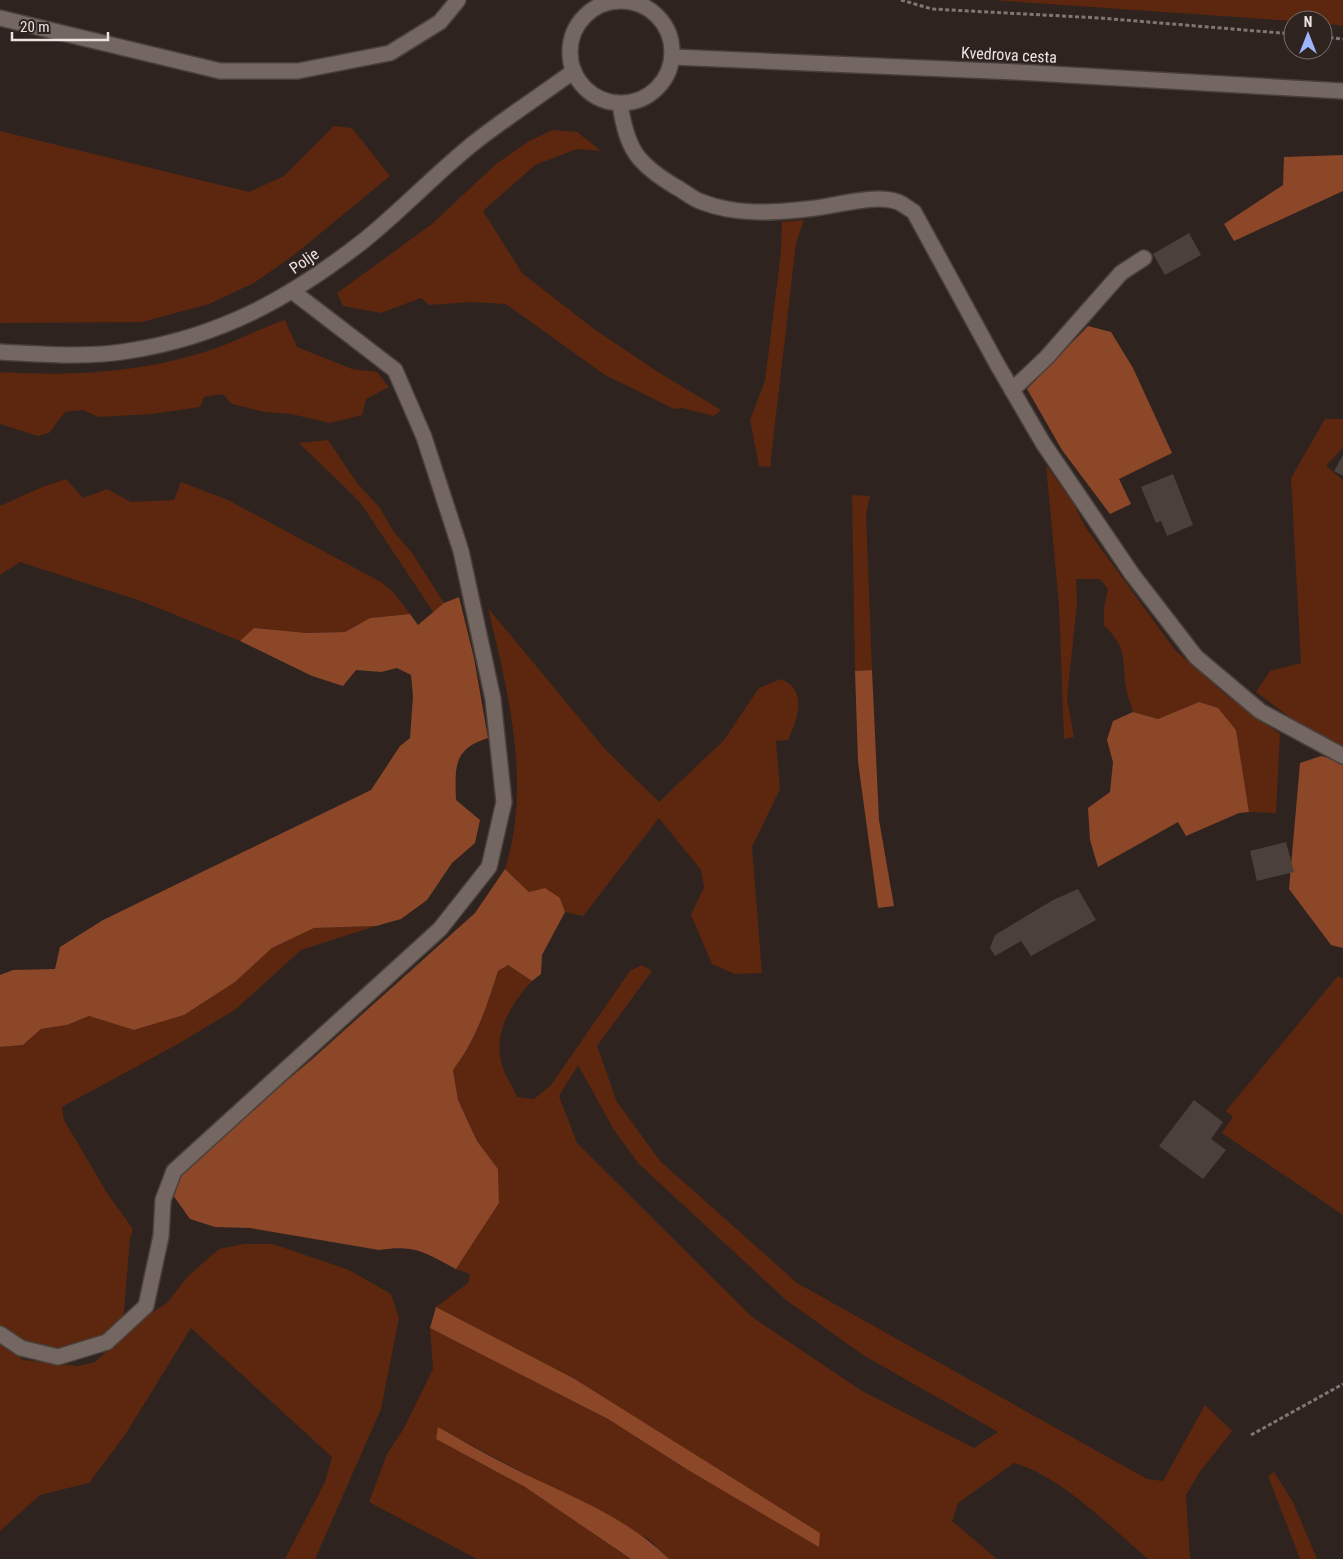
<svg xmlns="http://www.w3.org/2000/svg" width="1343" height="1559" viewBox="0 0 1343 1559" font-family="'Roboto Condensed',sans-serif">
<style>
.green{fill:#5c270e;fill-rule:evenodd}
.forest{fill:#8c4628}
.building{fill:#4c403c}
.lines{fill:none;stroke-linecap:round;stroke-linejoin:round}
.minor-casing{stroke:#49403d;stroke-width:18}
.path{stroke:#807673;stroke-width:3;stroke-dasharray:4 2.5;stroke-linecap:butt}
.minor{stroke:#746762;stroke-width:15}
.labels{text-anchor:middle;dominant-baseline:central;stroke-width:4;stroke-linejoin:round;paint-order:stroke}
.street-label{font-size:16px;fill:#ebe4e1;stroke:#2e231f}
</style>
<rect width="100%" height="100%" fill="#2e231f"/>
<g class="green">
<polygon points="992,0 1343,0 1343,26 1323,23 1323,20 1293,21"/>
<polygon points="334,126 352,128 390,176 294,255 254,283 209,304 142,322 0,323 0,131 249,192 284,176"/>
<polygon points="553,130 577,132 601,151 577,149 535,165 483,211 522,273 594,329 658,372 721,410 714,416 682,408 674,409 605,375 506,304 471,302 429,305 421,298 381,313 343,306 337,293 432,224 496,164 529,141"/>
<polygon points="804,220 796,243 770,467 759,466 750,420 765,381 781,252 782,222"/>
<path d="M285,320L297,347L352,369L377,372L389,387L366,399L362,415L330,423L291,414L264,412L232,404L223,394L204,397L200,407L152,414L98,417L83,410L65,412L49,433L38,436L0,424V372C74,377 151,372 222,346C243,338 263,327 285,320Z"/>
<polygon points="1325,419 1343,419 1343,447 1326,466 1343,480 1343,747 1291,718 1256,692 1270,671 1301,663 1291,478"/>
<polygon points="328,440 357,483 379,507 394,532 412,553 444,603 434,613 360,502 299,443"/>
<path d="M1046,465L1073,503L1086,528L1175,650L1225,694L1280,734L1276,813L1249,812L1236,730L1199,702L1158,719L1133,712C1130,702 1126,692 1125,682C1123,654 1125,647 1104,625V608L1108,589L1100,579H1076L1077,603L1067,699L1074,737L1064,739L1059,605Z"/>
<polygon points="66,479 83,498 107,489 131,502 174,500 181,482 228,500 381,582 394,593 410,614 370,618 345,632 307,633 255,628 240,641 141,601 20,562 0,575 0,506 42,487"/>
<polygon points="852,495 870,496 866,513 872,670 855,671"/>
<path d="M488,608L605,749L659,802L724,740L759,688L781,679C808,690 798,718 788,740L776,741L780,789L752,847L762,973L735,974L712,964L691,915L704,887L701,870L659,818L583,916L565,912L560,898L529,892L505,869C532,785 508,692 488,608Z"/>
<path d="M376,926L301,950L236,1009L178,1044L62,1107L64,1120L107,1193L133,1229L130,1239L123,1322C115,1328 107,1336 99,1341C69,1359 26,1348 0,1330V1047L23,1045L41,1029L67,1025L89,1016L134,1030L184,1015L235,982L272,948L314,928Z"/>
<path d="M508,965L532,981C511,1004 493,1032 502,1065C505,1076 513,1087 517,1097L534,1099L551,1085L630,971L642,965L652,971L597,1046L617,1102L660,1161L797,1283L1147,1479L1163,1481L1205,1405L1232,1431L1199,1473L1186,1495L1190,1559H1148C1109,1526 1062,1477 1014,1463L958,1503L952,1521L997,1559H669L650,1540L439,1428L436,1439L525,1487L631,1559H477L369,1502L387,1454L404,1428L433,1369L430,1328L608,1419L688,1470L819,1546L573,1378L436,1307L468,1283L470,1274L456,1269L499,1203L498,1169L477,1141L458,1100L453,1070C476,1040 487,1006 498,971ZM578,1065L614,1130L639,1164L786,1300L863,1355L998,1432L974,1448L862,1391L752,1317L577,1143L559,1096Z"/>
<polygon points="1338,976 1343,979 1343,1215 1222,1133 1233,1117 1226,1111"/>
<polygon points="244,1244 273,1244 349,1270 391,1294 399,1318 381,1409 315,1559 285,1559 325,1482 332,1457 191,1328 125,1435 89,1483 40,1495 0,1531 0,1344 24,1360 78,1366 95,1362 140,1320 167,1303 188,1276 219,1249"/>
<polygon points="1274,1472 1293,1502 1317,1559 1300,1559 1268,1476"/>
</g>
<g class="forest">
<polygon points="1343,155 1343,191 1234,241 1224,224 1283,185 1284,157"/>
<polygon points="1088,326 1111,332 1133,368 1172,453 1119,479 1131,504 1110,514 1062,450 1027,389"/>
<path d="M459,597L474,658L488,738C453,749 455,767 456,800L480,820L475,843L452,863L427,900L401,919L376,926L314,928L272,948L235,982L184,1015L134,1030L89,1016L67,1025L41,1029L23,1045L0,1047V975L13,970L55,969L60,947L103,920L371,790L400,746L410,738L413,696L411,675L397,668L381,672L356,670L343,686L312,676L240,641L254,628L307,633L345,632L370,618L410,614L418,625L444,603Z"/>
<polygon points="872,670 879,820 894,906 878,908 858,762 855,671"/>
<polygon points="1199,702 1218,708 1236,730 1249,812 1239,813 1186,836 1178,822 1098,867 1090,840 1088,808 1110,792 1113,762 1107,740 1113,721 1133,712 1158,719"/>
<polygon points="1321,756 1343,762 1343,948 1331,945 1289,889 1300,763"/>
<path d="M505,869L529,892L545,888L560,898L565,912L542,955L541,974L532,981L508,965L498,971C487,1006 476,1040 453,1070L458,1100L477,1141L498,1169L499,1203L456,1269C426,1253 415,1244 379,1250L250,1228L215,1227L190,1219L170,1191L185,1168L222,1135L310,1061L475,913Z"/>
<polygon points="436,1307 573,1378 820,1533 819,1547 688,1470 608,1419 430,1328"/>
<path d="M438,1427C468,1444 498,1461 529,1476C578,1499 631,1521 669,1559H631L525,1487L436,1439Z"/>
</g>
<g class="building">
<polygon points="1189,233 1201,255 1165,275 1153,254"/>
<polygon points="1343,455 1343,476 1334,471"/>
<polygon points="1173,474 1193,525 1167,536 1161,521 1156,523 1141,487"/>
<polygon points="1286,842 1294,872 1257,881 1250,851"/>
<polygon points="1078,889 1096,920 1031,956 1021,941 995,956 990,948 995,935 1053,900"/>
<polygon points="1194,1100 1223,1122 1211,1139 1226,1150 1203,1179 1159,1146"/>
</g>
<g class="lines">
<g class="minor-casing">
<g id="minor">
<circle cx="621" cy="52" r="51"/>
<polyline points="0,18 220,71 298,71 390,53 440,22 458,0"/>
<polyline points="673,57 1016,72 1343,91"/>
<path d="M620,104C627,149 636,163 676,187C684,191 693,199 702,202C735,215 773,213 807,209C833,207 874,193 898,202C903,204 909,209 914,212L997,364L1043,443L1132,574L1196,657L1260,711L1343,756"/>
<path d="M0,352C42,354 87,358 128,351C220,337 290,298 362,242C401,211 436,173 475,142C507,117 541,95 574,71"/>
<polyline points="1012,390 1046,358 1121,273 1144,258"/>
<polyline points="0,1334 21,1348 58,1357 107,1342 146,1306 161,1236 163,1200 174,1171 440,929 489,867 504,802 493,699 461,551 424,437 395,370 292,291"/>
</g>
</g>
<g class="path">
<polyline points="901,0 932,9 1100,18 1293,34"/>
<polyline points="1323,37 1343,39"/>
<polyline points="1251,1435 1343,1384"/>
</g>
<use href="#minor" class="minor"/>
</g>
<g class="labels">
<g class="street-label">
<text transform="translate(1009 55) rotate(3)">Kvedrova cesta</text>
<text transform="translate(304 261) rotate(-35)">Polje</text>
</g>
</g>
<g transform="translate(1308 35)"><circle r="24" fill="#2e231f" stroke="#7a706d"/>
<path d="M0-4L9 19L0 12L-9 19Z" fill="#9eb4fd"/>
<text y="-8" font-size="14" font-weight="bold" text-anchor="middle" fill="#ebe4e1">N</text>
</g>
<path d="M12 32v8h96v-8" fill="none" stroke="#ebe4e1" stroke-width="2.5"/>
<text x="20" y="32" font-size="15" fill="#ebe4e1" stroke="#2e231f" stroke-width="4" paint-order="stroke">20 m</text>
</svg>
